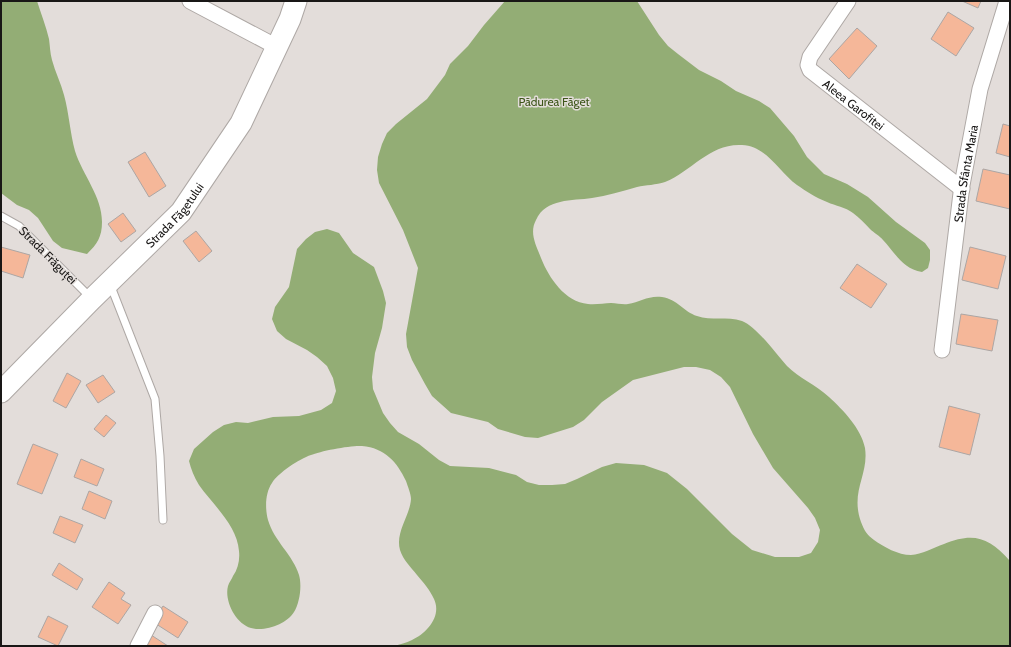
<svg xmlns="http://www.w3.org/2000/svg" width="1011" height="647" viewBox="0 0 1011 647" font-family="Cabin,sans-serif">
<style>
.forest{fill:#93ad75}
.building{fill:#f5b799;stroke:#aca6a4}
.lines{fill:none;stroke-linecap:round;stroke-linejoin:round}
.lane-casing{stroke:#aea8a5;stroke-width:9}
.street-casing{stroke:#aea8a5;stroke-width:17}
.secondary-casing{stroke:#aea8a5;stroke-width:23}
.lane{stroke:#fff;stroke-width:7}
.street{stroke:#fff;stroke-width:15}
.secondary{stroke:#fff;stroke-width:21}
.labels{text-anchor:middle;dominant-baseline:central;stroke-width:3;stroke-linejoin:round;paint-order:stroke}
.park-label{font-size:12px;fill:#3d5519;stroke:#e3ddda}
.street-label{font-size:12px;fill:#191716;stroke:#e3ddda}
</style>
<rect width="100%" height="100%" fill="#e3ddda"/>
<g class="forest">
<path d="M1,1H37C41,14 46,26 49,39C50,46 50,53 52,60C55,72 61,83 64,95C69,113 70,133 75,151C83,176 102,196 102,222C102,237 97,244 87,254L62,248L53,241L38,218L29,210L17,205L1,193Z"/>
<path d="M505,1H637L659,35L668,46L678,54L699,70L721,81L736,91L759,101L770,108L794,136L807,157L824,174L847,184L868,197L896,222L925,243L930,250V260L928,268L922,272C903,269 896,254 883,240C880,236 874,233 870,229C865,224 860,218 853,213C845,207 836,206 827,202C816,198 806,191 797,185C779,172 767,146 742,145C710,143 692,171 665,182C656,185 646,185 637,187C622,191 607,196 592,198C572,201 546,198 536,220C529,233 536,245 541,258C549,278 565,302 588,304C596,305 604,303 611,303C617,303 623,305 628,304C640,302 649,295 662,297C677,299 684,312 697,316C711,321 727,316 742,321C757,327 776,354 787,366C799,378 816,385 829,397C843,410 861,428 865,448C869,475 850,491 861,522C864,530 867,535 874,540C884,547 898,555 911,555C922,554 933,548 944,544C973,532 989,537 1010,561V646H394C400,644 406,643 412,640C427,633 442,616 434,599C430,590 423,582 417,575C411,567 403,560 400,550C395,532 410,516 411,499C411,494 408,487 406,481C397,462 385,448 362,446C352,445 320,451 311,455C299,459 278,473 272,483C265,493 265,509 268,520C274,541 293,555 299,575C302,585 300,602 294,612C287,624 265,632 251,628C236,624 224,601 228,586C229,582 232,579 233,576C238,569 240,560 239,551C237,525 213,505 199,485C194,477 191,469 189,461L194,449L213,432L224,425L236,422L248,423L273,417L299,416L321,410L332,403L336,391L333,378L327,366L317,357L307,350L286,339L277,331L272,319L275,307L289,287L297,249L306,239L315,232L327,229L339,233L353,253L374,267L383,291L386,303L382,328L375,353L372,377L373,389L383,413L390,423L398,432L419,444L439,460L450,466L489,468L516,475L527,482L539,485H552L565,484L577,479L602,467L616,463L644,465L667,473L687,489L732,534L752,550L775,557H799L811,553L818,542L820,530L815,518L808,508L773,468L753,434L730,387L721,377L710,370L696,367H684L633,380L602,402L584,420L573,427L538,438L525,437L498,429L488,422L451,413L432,396L425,384L412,360L407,347L406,334L418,268L403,230L379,183L377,170L378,157L382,144L387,133L396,124L427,99L445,75L450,64L468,46L484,25Z"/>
</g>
<g class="building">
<polygon points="962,1 981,1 978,8"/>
<polygon points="948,12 974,28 956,56 931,39"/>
<polygon points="857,28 877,46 849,79 829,59"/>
<polygon points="1003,124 1010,126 1010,157 996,153"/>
<polygon points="145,152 166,186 149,197 128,162"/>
<polygon points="983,169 1010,175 1010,209 976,201"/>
<polygon points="123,213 136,231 121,242 108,224"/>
<polygon points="196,231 212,251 199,262 183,241"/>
<polygon points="1,247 30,255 23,278 1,271"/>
<polygon points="970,247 1006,256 998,289 962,280"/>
<polygon points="857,264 887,284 871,308 840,288"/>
<polygon points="961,314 998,320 992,351 956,344"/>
<polygon points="67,373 81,381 66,408 53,401"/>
<polygon points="103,375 115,392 98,403 86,385"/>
<polygon points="949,406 980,414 970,455 939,447"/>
<polygon points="106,415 116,423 104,437 94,429"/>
<polygon points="33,444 58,454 42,494 17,484"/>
<polygon points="81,459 104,469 97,486 74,477"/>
<polygon points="89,491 112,501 105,519 82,509"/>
<polygon points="60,516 83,525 75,543 53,533"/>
<polygon points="59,563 83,579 77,590 52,575"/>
<polygon points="109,582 125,593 121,599 131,605 118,624 92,607"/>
<polygon points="163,606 188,622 178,638 153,622"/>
<polygon points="48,616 68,626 58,646 38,637"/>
<polygon points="148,633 168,646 140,646"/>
</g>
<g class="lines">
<g class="lane-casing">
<g id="lane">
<polyline points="1,216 19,226 90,297"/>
<polyline points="110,284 155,399 160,456 163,520"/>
</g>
</g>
<g class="street-casing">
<g id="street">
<polyline points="190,1 277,47"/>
<path id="s1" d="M848,1L810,57L808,65L810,70L962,189"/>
<path id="s2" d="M942,350L962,185L980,89L1007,1"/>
<polyline points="138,646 155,613"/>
</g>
</g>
<g class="secondary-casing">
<g id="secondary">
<path id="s3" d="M1,392L92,299L181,212L241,123L290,19L296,1"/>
</g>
</g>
<use href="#lane" class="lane"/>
<use href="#street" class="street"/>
<use href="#secondary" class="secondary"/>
</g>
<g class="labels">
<g class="park-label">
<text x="554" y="101">Pădurea Făget</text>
</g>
<g class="street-label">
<text stroke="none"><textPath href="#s1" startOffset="137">Aleea Garofitei</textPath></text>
<text stroke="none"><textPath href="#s2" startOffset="178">Strada Sfânta Maria</textPath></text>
<text stroke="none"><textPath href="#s3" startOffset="248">Strada Făgetului</textPath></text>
<text transform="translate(48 255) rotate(45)">Strada Frăguței</text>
</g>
</g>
<rect width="1011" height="647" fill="none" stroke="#191716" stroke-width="4"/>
</svg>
